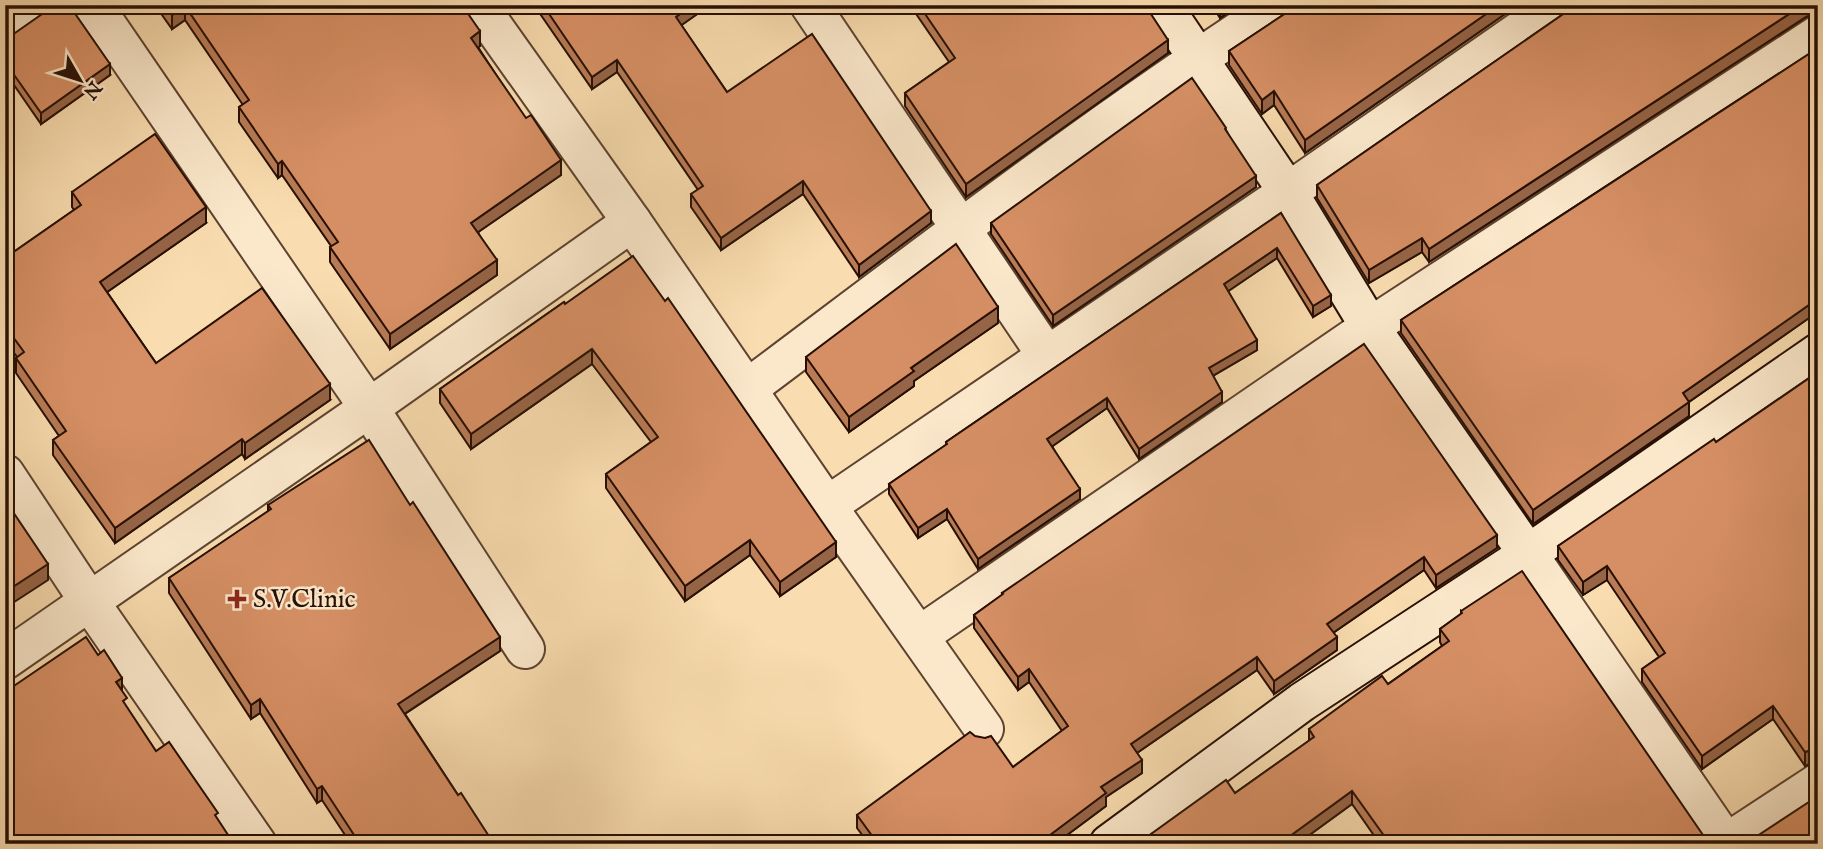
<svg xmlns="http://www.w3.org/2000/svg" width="1823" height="849" viewBox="0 0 1823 849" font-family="'IM FELL English',serif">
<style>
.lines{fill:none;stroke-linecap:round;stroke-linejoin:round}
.street-casing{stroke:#5c422f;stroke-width:42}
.secondary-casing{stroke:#270f04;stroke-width:42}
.street{stroke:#fbe8cb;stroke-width:38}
.secondary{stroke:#fbe8cb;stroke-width:38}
.wall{fill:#b87b56;stroke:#270f04;stroke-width:2}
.shaded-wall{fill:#966446;stroke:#270f04;stroke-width:2}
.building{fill:#d68f64;stroke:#270f04;stroke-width:2}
.poi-dot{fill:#8f2418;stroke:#fbe8cb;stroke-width:2.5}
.labels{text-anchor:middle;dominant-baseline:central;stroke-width:5;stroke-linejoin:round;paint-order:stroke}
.poi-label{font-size:26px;fill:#270f04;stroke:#fbe8cb;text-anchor:start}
</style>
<rect width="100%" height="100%" fill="#f9dcaf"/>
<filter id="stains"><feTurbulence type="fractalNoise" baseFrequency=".00286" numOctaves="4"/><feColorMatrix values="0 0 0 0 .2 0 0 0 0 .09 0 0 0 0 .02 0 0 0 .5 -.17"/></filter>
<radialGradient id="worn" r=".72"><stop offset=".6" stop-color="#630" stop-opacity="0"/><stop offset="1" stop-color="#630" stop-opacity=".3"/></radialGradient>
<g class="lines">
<g class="street-casing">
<g id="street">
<polyline points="93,5 369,408 525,649"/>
<polyline points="478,5 632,222"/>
<polyline points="810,5 1047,356"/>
<polyline points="5,20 26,5"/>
<path d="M747,389C922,258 1095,124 1279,5"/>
<polyline points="5,474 89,601 257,844"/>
<polyline points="827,506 1288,192 1557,5"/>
<polyline points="1528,554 1726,843"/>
<polyline points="919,636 1370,327 1818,35"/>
<polyline points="5,660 369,408 632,222 827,506 984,729"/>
<polyline points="1725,844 1818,783"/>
</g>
</g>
<g class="secondary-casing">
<g id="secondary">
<polyline points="1162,5 1288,192 1370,327 1528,554"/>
<polyline points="1109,844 1302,702 1528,554 1818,353"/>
</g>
</g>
<use href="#street" class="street"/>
<use href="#secondary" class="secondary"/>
</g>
<g class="wall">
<polygon points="155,5 462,5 480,46 478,47 561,175 478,232 497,275 390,349 330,262 330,247 331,246 282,175 278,178 239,122 239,107 243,105 185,20 172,29"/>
<polygon points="534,5 710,5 681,25 727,92 931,223 859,277 803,194 721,250 691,207 691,194 698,190 617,72 592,89"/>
<polygon points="910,5 1145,5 1168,53 966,197 905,106 905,93 949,62"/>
<polygon points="1212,5 1239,5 1220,18"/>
<polygon points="1518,5 1305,153 1274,105 1262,114 1229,65 1229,51 1292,9"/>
<polygon points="1573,5 1818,5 1818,14 1806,17 1429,262 1422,252 1369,283 1317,198 1317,185 1569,10"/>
<polygon points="5,40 110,75 41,124 5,72"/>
<polygon points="1818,48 1818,331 1809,318 1689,402 1689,416 1533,524 1401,333 1401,320"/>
<polygon points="1226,130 1256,187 1053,326 991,234 991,223"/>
<polygon points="72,192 206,223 107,292 156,363 330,400 245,459 242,454 115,543 53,455 53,440 59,436 16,373 16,358 17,357 5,341 5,258 74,210 72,207"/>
<polygon points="1281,213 1331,306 1313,317 1277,258 1228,291 1257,350 1213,376 1222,402 1139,459 1107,408 1052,446 1080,499 978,569 947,519 918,538 889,494 889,484 946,445 946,442"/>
<polygon points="564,302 836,557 780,596 750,555 685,601 606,488 606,474 651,442 592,364 471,449 440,403 440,389"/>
<polygon points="998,323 914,381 914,386 849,432 806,372 806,357"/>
<polygon points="1818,372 1818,761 1805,766 1773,719 1702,769 1642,682 1642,669 1659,657 1607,580 1583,595 1558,560 1558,546 1716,442"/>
<polygon points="268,505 500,651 405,714 458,795 494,844 351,844 322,800 317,803 260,713 251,719 169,593 169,578 268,512"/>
<polygon points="1497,548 1436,588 1424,570 1333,633 1337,650 1274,694 1257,670 1137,753 1142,773 1106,797 1106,806 1055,844 869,844 857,828 857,815 1013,767 1062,731 1029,682 1018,690 974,628 974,615 1002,595 1002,593"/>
<polygon points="1461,611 1708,844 1380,844 1352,804 1297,844 1144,844 1151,838 1151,834 1235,793 1309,741 1309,729 1388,684 1442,646 1440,642 1440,629 1461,614"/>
</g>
<g class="shaded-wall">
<polygon points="692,5 710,5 676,29 676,17"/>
<polygon points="1220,5 1239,5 1220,18"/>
<polygon points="1499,5 1518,5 1305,153 1305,140"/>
<polygon points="1803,5 1816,5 1816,13 1806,17 1429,262 1429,249"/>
<polygon points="185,6 185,20 172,29 172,15"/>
<polygon points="480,31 480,46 471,52 471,38"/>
<polygon points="1168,40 1168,53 966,197 966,184"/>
<polygon points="617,60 617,72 592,89 592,77"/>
<polygon points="110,64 110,75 41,124 41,113"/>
<polygon points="1274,91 1274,105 1262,114 1262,100"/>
<polygon points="561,160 561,175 471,237 471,223"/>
<polygon points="282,161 282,175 278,178 278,164"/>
<polygon points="1256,176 1256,187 1053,326 1053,315"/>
<polygon points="803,181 803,194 721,250 721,238"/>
<polygon points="206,207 206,223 100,297 100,282"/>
<polygon points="931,211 931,223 859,277 859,265"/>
<polygon points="1422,238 1422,252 1369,283 1369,270"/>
<polygon points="1277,248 1277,258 1224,294 1224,284"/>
<polygon points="497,260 497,275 390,349 390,334"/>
<polygon points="1331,295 1331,306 1313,317 1313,306"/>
<polygon points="1809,305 1809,318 1683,406 1683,393"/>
<polygon points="998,307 998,323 914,381 914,386 849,432 849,417 911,368"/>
<polygon points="1257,340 1257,350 1209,378 1209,368"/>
<polygon points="592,349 592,364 471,449 471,434"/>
<polygon points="330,384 330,400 245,459 245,443"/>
<polygon points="1222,392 1222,402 1139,459 1139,449"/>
<polygon points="1107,398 1107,408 1047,450 1047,439"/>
<polygon points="1689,402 1689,416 1533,524 1533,510"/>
<polygon points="242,439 242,454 115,543 115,528"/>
<polygon points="1080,489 1080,499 978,569 978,559"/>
<polygon points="947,509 947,519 918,538 918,528"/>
<polygon points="1497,535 1497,548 1436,588 1436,575"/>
<polygon points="750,540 750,555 685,601 685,586"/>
<polygon points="836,542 836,557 780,596 780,582"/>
<polygon points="1424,557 1424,570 1327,637 1327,624"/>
<polygon points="48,564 48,580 5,608 5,592"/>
<polygon points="1607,566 1607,580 1583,595 1583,582"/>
<polygon points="500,637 500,651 398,718 398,704"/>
<polygon points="1337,637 1337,650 1274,694 1274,681"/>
<polygon points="1257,657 1257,670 1131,757 1131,744"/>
<polygon points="1029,669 1029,682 1018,690 1018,677"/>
<polygon points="122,678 122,692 116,682"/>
<polygon points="260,699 260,713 251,719 251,705"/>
<polygon points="1773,706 1773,719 1702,769 1702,756"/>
<polygon points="1817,748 1817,761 1805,766 1805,752"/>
<polygon points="1142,760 1142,773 1106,797 1106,806 1055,844 1038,844 1101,787"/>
<polygon points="322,786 322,800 317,803 317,789"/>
<polygon points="1352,791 1352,804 1297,844 1279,844"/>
</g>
<g class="building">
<polygon points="55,5 69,5 110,64 41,113 5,62 5,40"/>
<polygon points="165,5 462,5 480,31 471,38 526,118 531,115 561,160 471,223 497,260 390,334 330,247 338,242 282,161 278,164 239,107 249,100 185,6 172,15"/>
<polygon points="543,5 692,5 676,17 727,92 812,34 931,211 859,265 803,181 721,238 691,194 703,186 617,60 592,77"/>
<polygon points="919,5 1145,5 1168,40 966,184 905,93 955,58"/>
<polygon points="1295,5 1499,5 1305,140 1274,91 1262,100 1229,51 1292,9"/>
<polygon points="1573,5 1803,5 1429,249 1422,238 1369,270 1317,185 1569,10"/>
<polygon points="1818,48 1818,318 1809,305 1683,393 1689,402 1533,510 1401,320"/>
<polygon points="1192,78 1226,128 1225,129 1256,176 1053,315 991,223"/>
<polygon points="155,134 206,207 100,282 156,363 262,288 330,384 245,443 242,439 115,528 53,440 66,431 16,358 24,352 5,326 5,258 81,205 72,192"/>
<polygon points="1281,213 1331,295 1313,306 1277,248 1224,284 1257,340 1209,368 1222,392 1139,449 1107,398 1047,439 1080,489 978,559 947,509 918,528 889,484 947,444 946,442"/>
<polygon points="956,244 998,307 911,368 914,371 849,417 806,357"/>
<polygon points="633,256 665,301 668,298 836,542 780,582 750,540 685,586 606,474 658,437 592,349 471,434 440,389 564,302 565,304"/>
<polygon points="1364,344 1497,535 1436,575 1424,557 1327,624 1337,637 1274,681 1257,657 1131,744 1142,760 1101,787 1106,793 1038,844 878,844 857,815 970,732 975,736 985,738 991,736 1013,767 1068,726 1029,669 1018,677 974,615 1003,594 1002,593"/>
<polygon points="1818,372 1818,748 1805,752 1773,706 1702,756 1642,669 1665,653 1607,566 1583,582 1558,546 1714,439 1716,442"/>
<polygon points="369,440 410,505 413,502 500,637 398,704 458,795 461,793 494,844 360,844 322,786 317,789 260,699 251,705 169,578 271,509 268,505"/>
<polygon points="5,500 48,564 5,592"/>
<polygon points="1522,571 1705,838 1708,844 1390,844 1352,791 1279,844 1144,844 1153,837 1151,834 1226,780 1235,793 1314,737 1309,729 1382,676 1388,684 1449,641 1440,629 1462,613 1461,611"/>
<polygon points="86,637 98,655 104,650 122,678 116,682 127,698 123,701 156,751 169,742 218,813 215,815 234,844 5,844 5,692"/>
<polygon points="1818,796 1818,844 1745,844"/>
</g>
<path class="poi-dot" d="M233.5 588.5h7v7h7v7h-7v7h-7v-7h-7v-7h7z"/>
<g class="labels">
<g class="poi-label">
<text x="253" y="599">S.V.Clinic</text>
</g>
</g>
<rect width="1823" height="849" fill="none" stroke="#f9dcaf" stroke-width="28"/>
<rect x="7" y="7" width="1809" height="835" fill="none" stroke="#270f04" stroke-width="3.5"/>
<rect x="14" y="14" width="1795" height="821" fill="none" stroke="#270f04" stroke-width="2"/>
<g transform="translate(80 80) rotate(129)" stroke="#fbe8cb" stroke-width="5" paint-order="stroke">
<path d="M0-5L12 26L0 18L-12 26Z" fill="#270f04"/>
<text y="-10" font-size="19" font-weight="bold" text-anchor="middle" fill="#270f04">N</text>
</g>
<rect width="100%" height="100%" filter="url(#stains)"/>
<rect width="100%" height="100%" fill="url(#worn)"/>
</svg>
